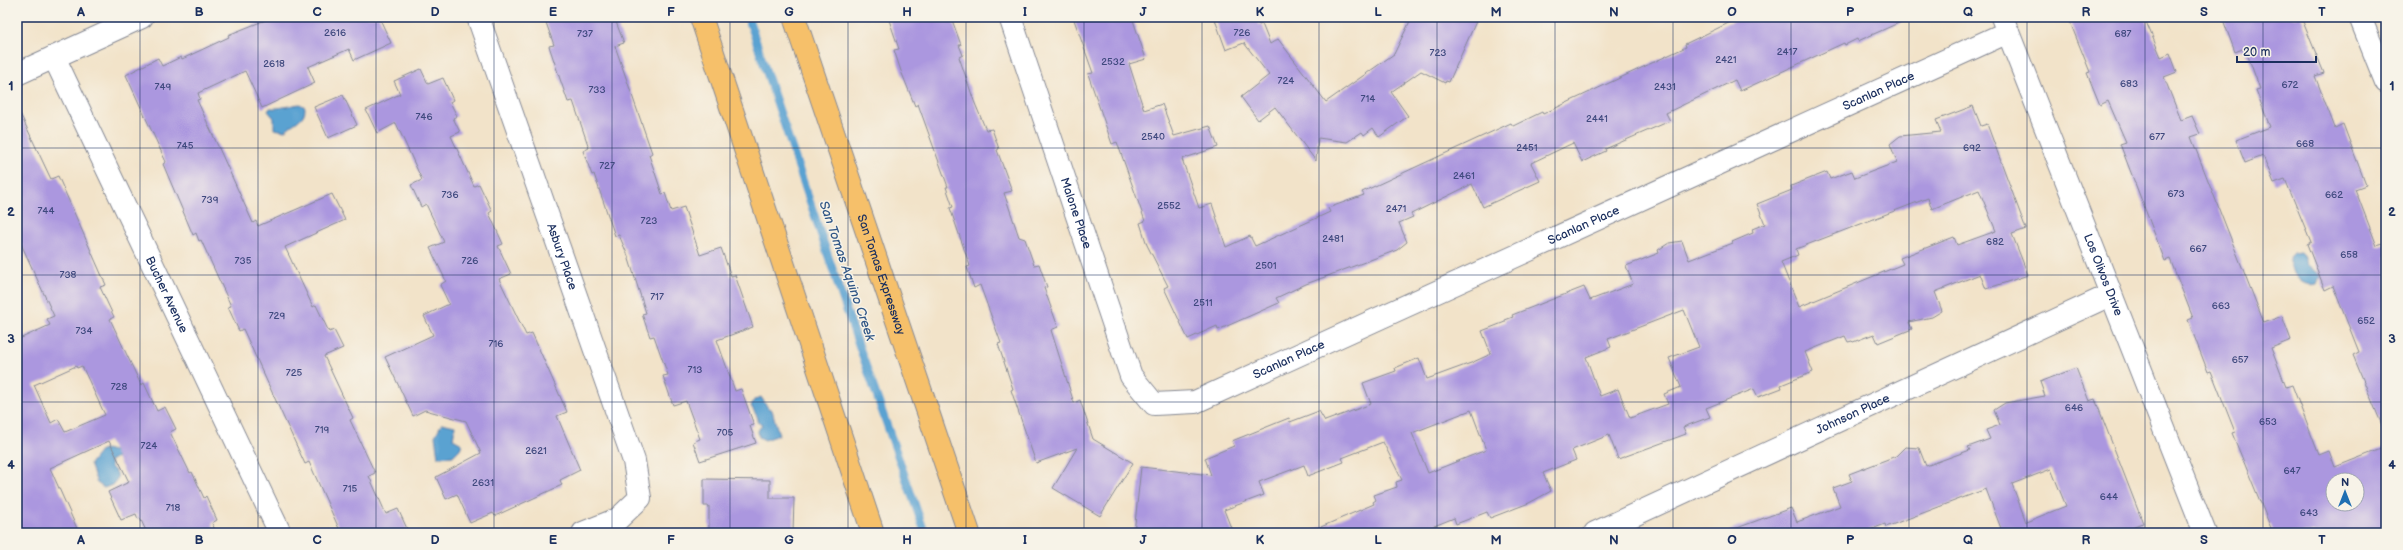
<svg xmlns="http://www.w3.org/2000/svg" width="2403" height="550" viewBox="0 0 2403 550" font-family="'Balsamiq Sans',sans-serif">
<style>
.water{fill:#5aa2d1;stroke:#3a6898}
.lines{fill:none;stroke-linecap:round;stroke-linejoin:round}
.stream{stroke:#5aa2d1;stroke-width:8}
.building{fill:#ab97df;fill-rule:evenodd}
.minor-casing{stroke:#868994;stroke-width:24}
.highway-casing{stroke:#868994;stroke-width:24}
.minor{stroke:#fff;stroke-width:22}
.highway{stroke:#f6c06b;stroke-width:22}
.grid{fill:none;stroke:#1b2f5e;stroke-width:1;stroke-opacity:0.55}
.labels{text-anchor:middle;dominant-baseline:central;stroke-width:3;stroke-linejoin:round;paint-order:stroke}
.number-label{font-size:10px;fill:#3f497e}
.street-label{font-size:12px;fill:#1b2f5e;stroke:#f7f3e8}
.water-label{font-size:13px;font-style:italic;fill:#315786;stroke:#f7f3e8}
.neatline{fill:none;stroke:#1b2f5e;stroke-width:1.5}
.grid-label{font-size:13px;text-anchor:middle;font-weight:bold;fill:#1b2f5e}
</style>
<rect width="100%" height="100%" fill="#f7f3e8"/>
<filter id="ink" filterUnits="userSpaceOnUse"><feTurbulence type="fractalNoise" baseFrequency=".025" numOctaves="2"/><feDisplacementMap in="SourceGraphic" scale="8" xChannelSelector="R" yChannelSelector="G"/><feConvolveMatrix kernelMatrix="1 2 1 2 8 2 1 2 1" color-interpolation-filters="sRGB"/></filter>
<filter id="wash" filterUnits="userSpaceOnUse"><feTurbulence type="fractalNoise" baseFrequency=".012" numOctaves="4" result="noise"/><feDisplacementMap in="SourceGraphic" scale="16" xChannelSelector="R" yChannelSelector="G"/><feGaussianBlur stdDeviation="0.9" result="paint"/><feColorMatrix in="noise" values="0 0 0 0 0 0 0 0 0 0 0 0 0 0 0 0 0 1.4 0 .05"/><feComposite in="paint" operator="in"/></filter>
<g filter="url(#wash)">
<rect width="100%" height="100%" fill="#f2e3c9"/>
<g class="water">
<path d="M300,104L305,107C306,120 293,122 285,131L274,129V118L268,111L270,108C281,109 289,105 300,104Z"/>
<path d="M2300,252L2304,256L2307,264L2320,276L2317,284C2298,288 2293,272 2289,257L2293,253Z"/>
<polygon points="761,397 768,408 772,410 779,435 765,440 759,437 758,431 762,424 757,422 758,418 751,406 754,400"/>
<polygon points="442,423 455,426 453,439 462,444 460,449 453,456 438,457 435,436"/>
<polygon points="105,449 117,452 117,457 110,461 111,467 117,473 117,479 112,485 104,488 97,483 90,464 101,450"/>
</g>
<g class="lines">
<polyline class="stream" points="748,17 846,309 925,533"/>
</g>
<g id="blocks">
<g class="building">
<polygon points="273,17 379,17 391,43 354,60 349,49 308,67 315,83 262,108 245,71 198,93 200,99 197,100 253,223 256,221 258,226 332,194 345,220 285,247 313,307 316,305 329,332 334,330 343,348 324,356 353,418 350,420 375,473 369,476 386,514 398,509 409,533 341,533 309,462 305,464 243,329 239,331 228,307 231,306 201,240 199,241 196,233 193,235 163,164 166,162 126,75 158,58 162,66 181,57 182,59 229,37 228,35"/>
<polygon points="544,17 610,17 613,23 616,22 624,43 615,46 652,153 649,155 662,194 665,193 671,211 684,207 700,255 721,248 731,276 735,275 753,327 717,340 735,391 741,389 754,425 750,426 756,443 700,461 693,442 700,439 686,401 673,405 663,376 668,375 654,336 650,337 642,314 646,313 628,256 619,235 615,236 594,174 592,175 583,151 589,148 573,101 568,102 560,79 549,46 554,45"/>
<polygon points="888,17 951,17 961,45 959,45 963,55 959,57 974,101 986,130 992,129 999,149 997,150 1012,191 1004,193 1019,237 1025,239 1034,265 1039,264 1047,287 1044,288 1058,327 1051,330 1074,403 1080,400 1093,439 1133,463 1100,516 1053,488 1077,448 1036,463 1011,390 1013,389 998,344 1001,343 980,285 974,288 967,267 970,266 950,208 953,207 946,187 948,187 918,104 915,106 901,71 894,50 899,49"/>
<polygon points="1073,17 1132,17 1146,59 1129,64 1144,110 1162,104 1174,136 1210,126 1218,147 1182,159 1199,208 1212,204 1226,247 1250,236 1255,246 1330,212 1328,208 1364,195 1362,192 1511,123 1513,126 1542,112 1543,114 1686,47 1685,44 1741,17 1912,17 1858,41 1857,39 1845,45 1844,43 1740,91 1735,80 1666,113 1670,121 1605,149 1606,151 1582,162 1573,143 1531,163 1540,181 1483,207 1472,184 1411,214 1413,217 1399,223 1407,242 1397,250 1306,284 1276,298 1279,303 1218,330 1217,326 1188,339 1164,288 1168,286 1147,245 1140,223 1145,221 1117,142 1112,144 1088,74 1093,73"/>
<polygon points="1214,17 1255,17 1259,25 1262,24 1270,44 1278,39 1326,102 1394,54 1412,17 1478,17 1449,82 1446,81 1445,83 1421,71 1391,92 1408,116 1379,137 1373,128 1364,135 1362,132 1347,142 1318,138 1316,161 1275,107 1258,120 1241,97 1269,75 1244,43 1226,50"/>
<path d="M2068,17H2144L2161,57L2170,53L2177,72L2164,77L2181,120L2192,116L2200,134L2191,137L2264,323L2282,316L2291,340L2271,348L2286,387L2292,385L2319,455L2329,451L2335,467L2386,447V528L2373,533H2273L2232,433L2235,432L2211,371L2208,372L2188,320L2193,318L2170,259L2165,261L2120,144L2126,142L2108,101L2100,105L2087,73L2090,72ZM2333,480H2357V504H2333Z"/>
<polygon points="2222,17 2301,17 2324,73 2315,76 2335,128 2343,124 2366,185 2355,189 2377,246 2386,243 2386,435 2353,355 2359,352 2333,286 2325,290 2307,244 2311,242 2285,179 2274,183 2263,156 2245,163 2236,140 2270,127 2256,90 2260,89 2245,48 2235,52"/>
<polygon points="421,69 428,84 443,78 453,100 450,102 457,116 453,118 460,132 451,136 474,186 479,184 492,211 489,213 503,244 498,246 511,274 499,279 526,335 532,333 567,412 557,416 580,470 560,480 562,485 495,516 493,513 470,523 457,494 446,499 436,477 481,453 466,421 425,410 413,416 385,357 433,335 424,316 449,304 440,285 446,281 430,248 444,242 426,204 421,207 411,185 422,180 396,123 377,133 366,110 400,94 394,81"/>
<polygon points="343,95 357,125 328,138 314,107"/>
<path d="M1973,106L1981,126L1987,124L2026,229L2012,234L2028,275L1986,289L1980,274L1935,292L1942,311L1932,317L1909,322L1912,329L1878,343L1874,334L1853,342L1852,341L1848,342L1845,336L1805,352L1813,372L1781,385L1782,388L1758,397L1754,389L1706,408L1710,417L1683,427L1686,434L1618,459L1609,435L1572,450L1576,460L1543,473L1551,491L1529,503L1490,518L1487,512L1456,524L1454,518L1417,533H1307L1374,504L1373,502L1376,500L1374,495L1397,487L1396,482L1402,480L1383,442L1342,458L1344,462L1308,476L1304,465L1259,482L1264,495L1224,510L1233,533H1134L1141,467L1211,475L1205,458L1234,446L1232,441L1289,418L1290,422L1319,411L1325,421L1371,404L1363,383L1396,371L1395,368L1419,358L1427,379L1471,363L1491,354L1482,331L1505,322V320L1513,317L1512,315L1584,287L1590,300L1633,284L1626,266L1659,253L1658,250L1669,243L1682,241L1689,260L1733,243L1732,242L1753,233L1752,229L1765,224L1757,204L1792,190L1791,186L1827,172L1830,179L1852,171L1855,178L1897,162L1890,144L1900,136L1941,132L1936,120ZM1979,190L1996,231L1957,245L1954,237L1900,258L1903,264L1799,307L1781,262L1798,255L1796,249L1928,198L1932,209ZM1684,310L1699,347L1669,358L1681,387L1664,394L1668,404L1630,418L1618,389L1600,396L1586,357L1611,347L1608,339ZM1471,410L1486,450L1428,473L1412,433Z"/>
<path d="M17,107L50,177L51,179L58,176L106,285L100,287L114,317L110,319L141,385L144,383L157,411L165,407L176,429L170,432L190,473L192,472L204,498L206,496L217,520L212,523L216,533H147L140,518L138,519L136,514L121,520L108,492L129,482L109,441L50,468L79,533H17V340L50,325L47,319L54,316L17,235ZM76,366L77,368L82,366L105,415L65,432L58,419L51,423L34,385Z"/>
<path d="M2076,368L2089,401L2095,399L2143,523L2133,527L2136,533H2001L2002,531L1986,489L1886,527L1885,524L1862,533H1730L1729,531L1791,508L1797,522L1840,506L1833,488L1852,481L1849,474L1896,456L1905,447L1919,448L1926,466L1970,450L1968,447L1990,439L1986,430L2000,425L1994,410L2005,403L2045,396L2040,382ZM2051,469L2066,506L2026,522L2012,484Z"/>
<polygon points="704,479 770,480 770,498 794,498 793,533 709,533 709,506 704,506"/>
</g>
</g>
</g>
<g filter="url(#ink)">
<use href="#blocks" fill-opacity="0" stroke="#868994" stroke-width="1"/>
<g class="lines">
<g class="minor-casing">
<g id="minor">
<path id="s1" d="M478,17L634,461L640,498L618,519L583,533"/>
<path id="s2" d="M1010,17L1131,376L1154,404L1195,402L2008,32"/>
<path id="s3" d="M2002,17L2205,533"/>
<polyline points="2360,17 2386,82"/>
<path id="s4" d="M54,57L280,533"/>
<polyline points="17,74 142,17"/>
<path id="s5" d="M1595,533L2110,295"/>
</g>
</g>
<g class="highway-casing">
<g id="highway">
<polyline points="701,17 873,533"/>
<path id="s6" d="M794,17L969,533"/>
</g>
</g>
<use href="#minor" class="minor"/>
<use href="#highway" class="highway"/>
</g>
</g>
<path class="grid" d="M140,17V533M258,17V533M376,17V533M494,17V533M612,17V533M730,17V533M848,17V533M966,17V533M1084,17V533M1202,17V533M1319,17V533M1437,17V533M1555,17V533M1673,17V533M1791,17V533M1909,17V533M2027,17V533M2145,17V533M2263,17V533M17,148H2386M17,275H2386M17,402H2386"/>
<g class="labels">
<g class="number-label">
<text x="335" y="33">2616</text>
<text x="1242" y="33">726</text>
<text x="585" y="34">737</text>
<text x="2123" y="34">687</text>
<text x="1787" y="52">2417</text>
<text x="1438" y="53">723</text>
<text x="1726" y="60">2421</text>
<text x="1113" y="62">2532</text>
<text x="274" y="64">2618</text>
<text x="1286" y="81">724</text>
<text x="2129" y="84">683</text>
<text x="2290" y="85">672</text>
<text x="163" y="87">749</text>
<text x="1665" y="87">2431</text>
<text x="597" y="90">733</text>
<text x="1368" y="99">714</text>
<text x="424" y="117">746</text>
<text x="1597" y="119">2441</text>
<text x="1153" y="137">2540</text>
<text x="2157" y="137">677</text>
<text x="2305" y="144">668</text>
<text x="185" y="146">745</text>
<text x="1527" y="148">2451</text>
<text x="1972" y="148">692</text>
<text x="607" y="166">727</text>
<text x="1464" y="176">2461</text>
<text x="2176" y="194">673</text>
<text x="450" y="195">736</text>
<text x="2334" y="195">662</text>
<text x="210" y="200">739</text>
<text x="1169" y="206">2552</text>
<text x="1396" y="209">2471</text>
<text x="46" y="211">744</text>
<text x="649" y="221">723</text>
<text x="1333" y="239">2481</text>
<text x="1995" y="242">682</text>
<text x="2198" y="249">667</text>
<text x="2349" y="255">658</text>
<text x="243" y="261">735</text>
<text x="470" y="261">726</text>
<text x="1266" y="266">2501</text>
<text x="68" y="275">738</text>
<text x="657" y="297">717</text>
<text x="1203" y="303">2511</text>
<text x="2221" y="306">663</text>
<text x="277" y="316">729</text>
<text x="2366" y="321">652</text>
<text x="84" y="331">734</text>
<text x="496" y="344">716</text>
<text x="2240" y="360">657</text>
<text x="695" y="370">713</text>
<text x="294" y="373">725</text>
<text x="119" y="387">728</text>
<text x="2074" y="408">646</text>
<text x="2268" y="422">653</text>
<text x="322" y="430">719</text>
<text x="725" y="433">705</text>
<text x="149" y="446">724</text>
<text x="536" y="451">2621</text>
<text x="2292" y="471">647</text>
<text x="483" y="483">2631</text>
<text x="350" y="489">715</text>
<text x="2109" y="497">644</text>
<text x="173" y="508">718</text>
<text x="2309" y="513">643</text>
</g>
<g class="street-label">
<text stroke="none"><textPath href="#s2" startOffset="1207">Scanlan Place</textPath></text>
<text stroke="none"><textPath href="#s2" startOffset="207">Malone Place</textPath></text>
<text stroke="none"><textPath href="#s2" startOffset="883">Scanlan Place</textPath></text>
<text stroke="none"><textPath href="#s1" startOffset="254">Asbury Place</textPath></text>
<text stroke="none"><textPath href="#s6" startOffset="272">San Tomas Expressway</textPath></text>
<text stroke="none"><textPath href="#s3" startOffset="277">Los Olivos Drive</textPath></text>
<text stroke="none"><textPath href="#s4" startOffset="263">Bucher Avenue</textPath></text>
<text stroke="none"><textPath href="#s2" startOffset="559">Scanlan Place</textPath></text>
<text stroke="none"><textPath href="#s5" startOffset="284">Johnson Place</textPath></text>
</g>
<g class="water-label">
<text transform="translate(847 271) rotate(71)">San Tomas Aquino Creek</text>
</g>
</g>
<rect width="2403" height="550" fill="none" stroke="#f7f3e8" stroke-width="44"/>
<g transform="translate(2345 492)"><circle r="19" fill="#f7f3e8" stroke="#9fa5b1"/>
<path d="M0-3L7 15L0 10L-7 15Z" fill="#1f6fb2"/>
<text y="-6" font-size="11" font-weight="bold" text-anchor="middle" fill="#1b2f5e">N</text>
</g>
<path d="M2237 56v6h79v-6" fill="none" stroke="#1b2f5e" stroke-width="2"/>
<text x="2243" y="56" font-size="12" fill="#1b2f5e" stroke="#f7f3e8" stroke-width="3" paint-order="stroke">20 m</text>
<rect x="22" y="22" width="2359" height="506" class="neatline"/>
<g class="grid-label">
<text x="81" y="16">A</text>
<text x="199" y="16">B</text>
<text x="317" y="16">C</text>
<text x="435" y="16">D</text>
<text x="553" y="16">E</text>
<text x="671" y="16">F</text>
<text x="789" y="16">G</text>
<text x="907" y="16">H</text>
<text x="1025" y="16">I</text>
<text x="1143" y="16">J</text>
<text x="1260" y="16">K</text>
<text x="1378" y="16">L</text>
<text x="1496" y="16">M</text>
<text x="1614" y="16">N</text>
<text x="1732" y="16">O</text>
<text x="1850" y="16">P</text>
<text x="1968" y="16">Q</text>
<text x="2086" y="16">R</text>
<text x="2204" y="16">S</text>
<text x="2322" y="16">T</text>
<text x="11" y="90">1</text>
<text x="2392" y="90">1</text>
<text x="11" y="216">2</text>
<text x="2392" y="216">2</text>
<text x="11" y="343">3</text>
<text x="2392" y="343">3</text>
<text x="11" y="469">4</text>
<text x="2392" y="469">4</text>
<text x="81" y="544">A</text>
<text x="199" y="544">B</text>
<text x="317" y="544">C</text>
<text x="435" y="544">D</text>
<text x="553" y="544">E</text>
<text x="671" y="544">F</text>
<text x="789" y="544">G</text>
<text x="907" y="544">H</text>
<text x="1025" y="544">I</text>
<text x="1143" y="544">J</text>
<text x="1260" y="544">K</text>
<text x="1378" y="544">L</text>
<text x="1496" y="544">M</text>
<text x="1614" y="544">N</text>
<text x="1732" y="544">O</text>
<text x="1850" y="544">P</text>
<text x="1968" y="544">Q</text>
<text x="2086" y="544">R</text>
<text x="2204" y="544">S</text>
<text x="2322" y="544">T</text>
</g>
</svg>
